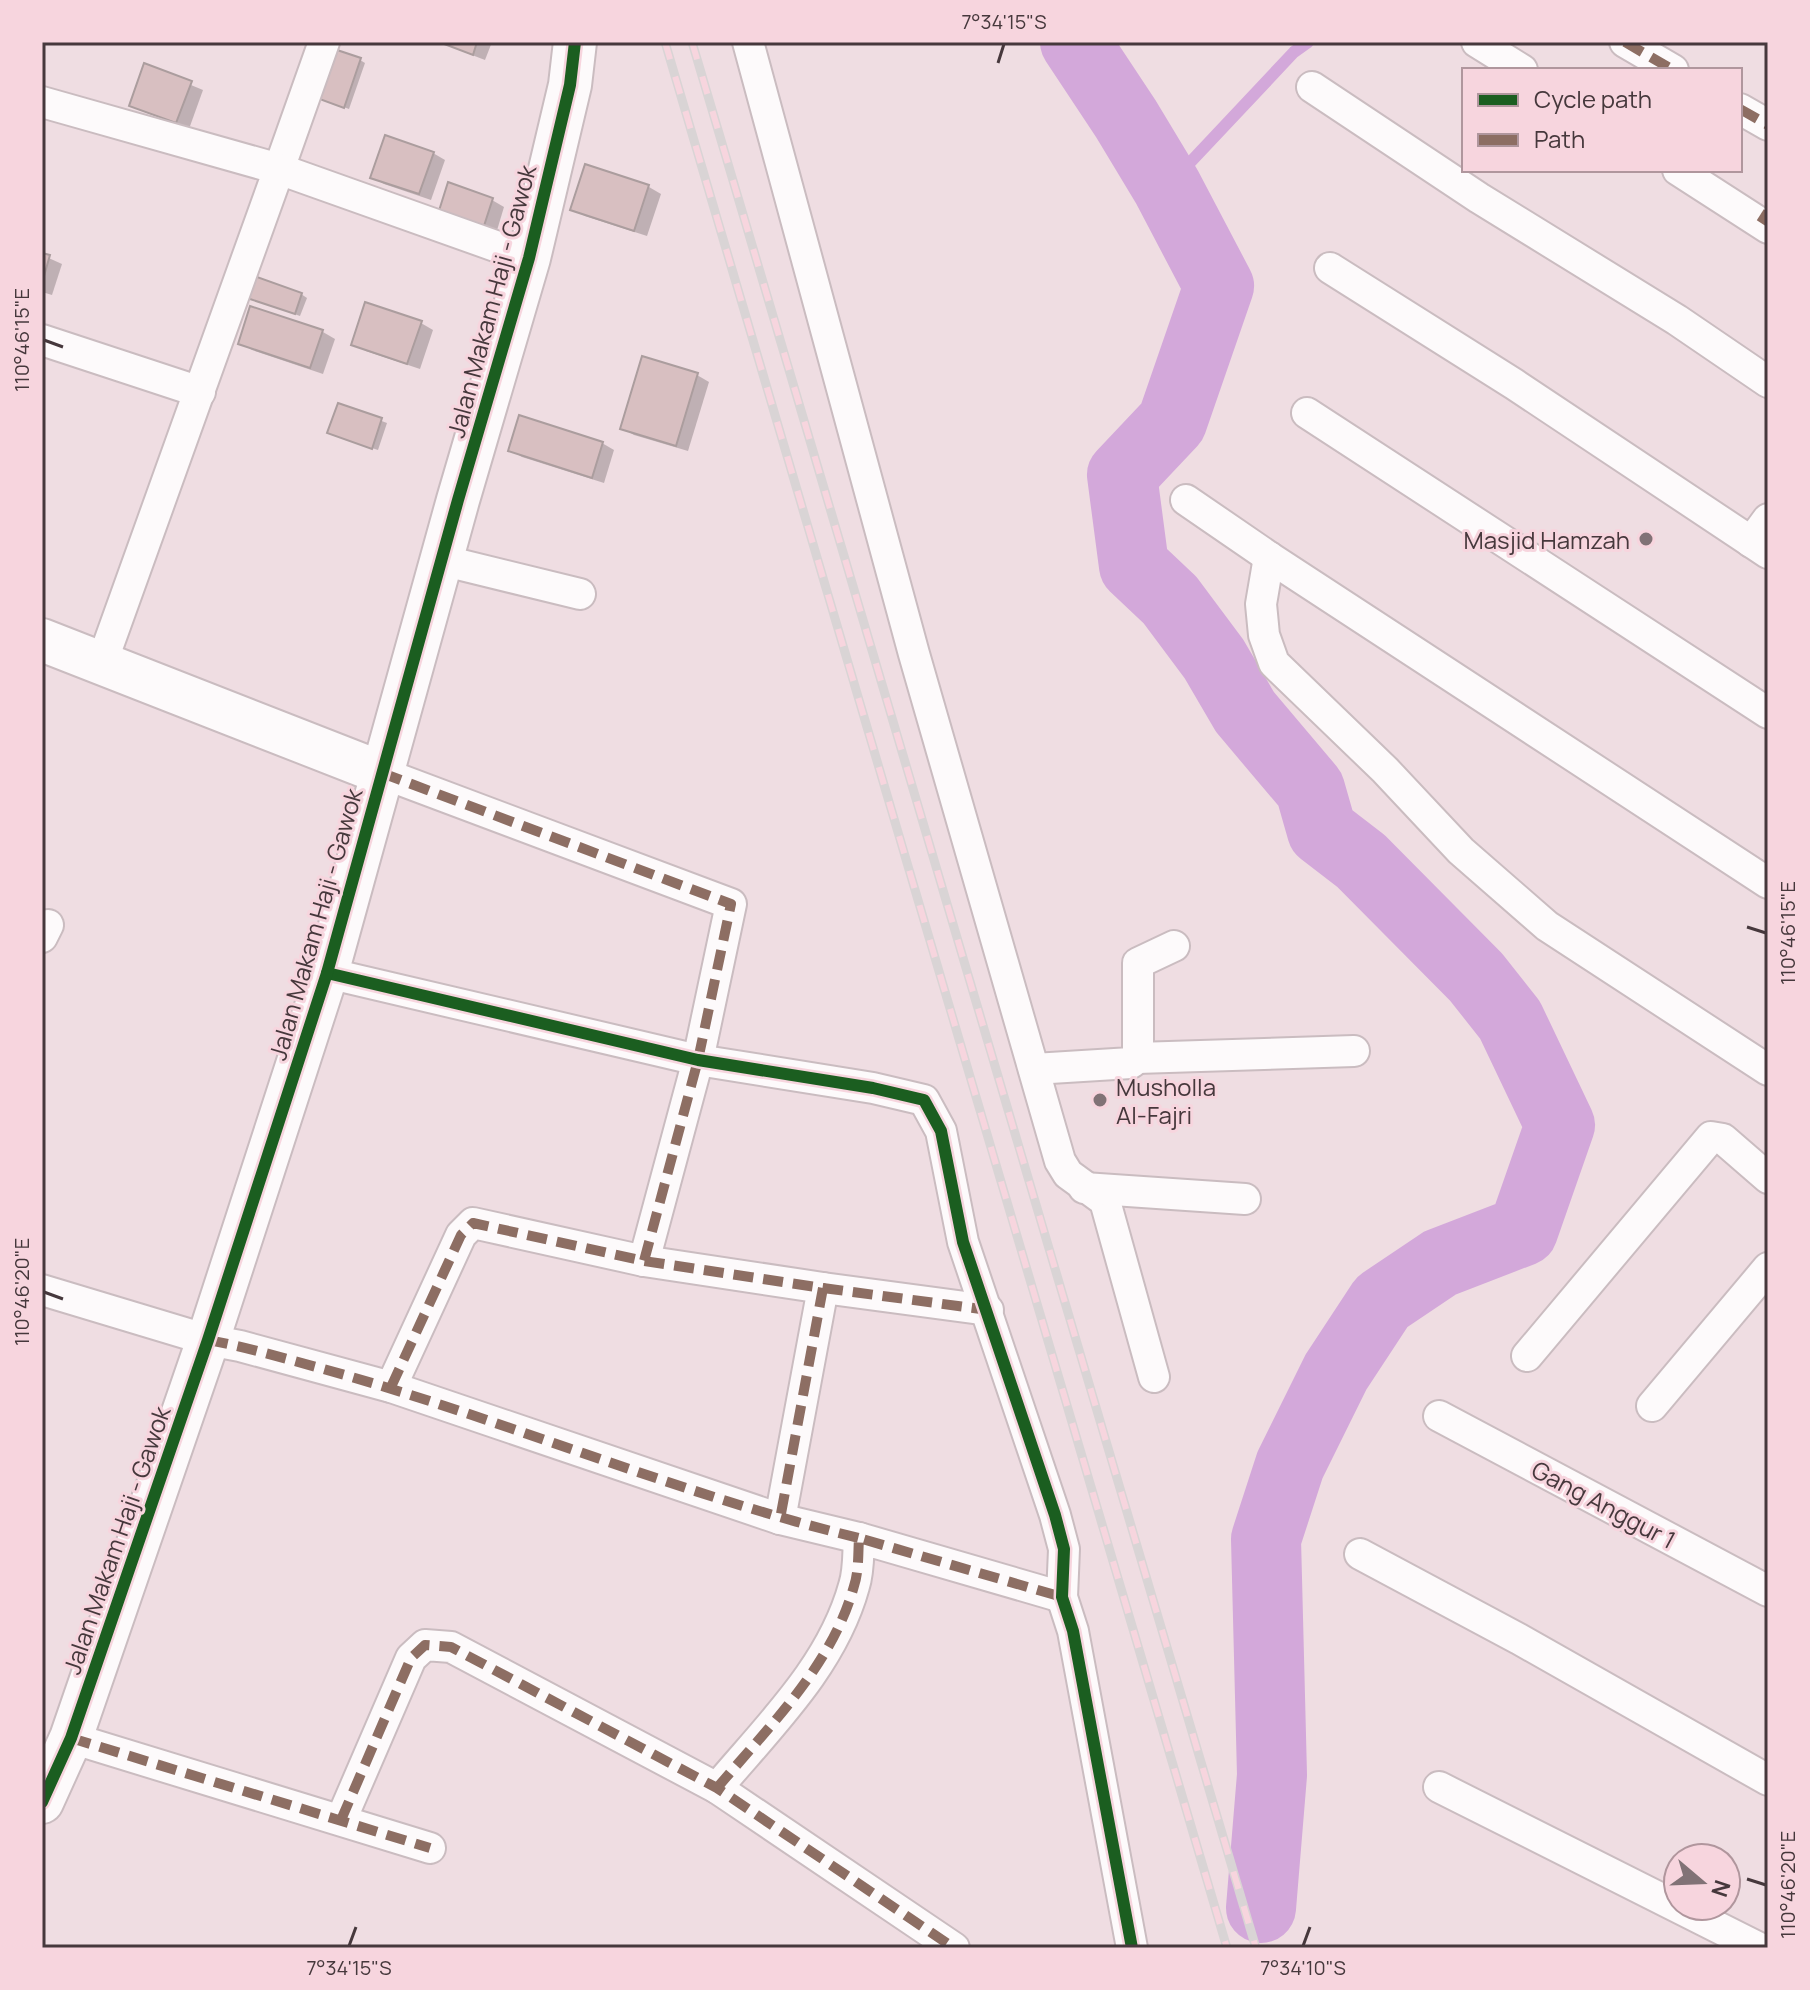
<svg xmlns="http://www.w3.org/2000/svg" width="1810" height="1990" viewBox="0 0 1810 1990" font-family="Manrope,sans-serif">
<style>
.shadow{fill:#0003}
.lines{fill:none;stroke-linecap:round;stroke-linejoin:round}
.stream{stroke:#d3a8da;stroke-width:12}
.river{stroke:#d3a8da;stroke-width:70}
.building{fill:#d8bfc1;stroke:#ab9d9e;stroke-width:2}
.street-casing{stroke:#cabcc0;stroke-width:34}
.secondary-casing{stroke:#cabcc0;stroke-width:46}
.street{stroke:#fdfafb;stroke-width:30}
.secondary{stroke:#fdfafb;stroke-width:42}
.rail-casing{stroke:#d9d4d5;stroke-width:9}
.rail{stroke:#f7d5de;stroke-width:6;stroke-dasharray:18;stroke-linecap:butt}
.quiet{stroke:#8d6e63;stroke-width:10;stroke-dasharray:20 10;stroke-linecap:butt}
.cycleway-casing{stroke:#f7d5de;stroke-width:17}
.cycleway{stroke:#1b5e20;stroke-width:12}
.ticks{fill:none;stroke:#46383c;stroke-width:3}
.poi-dot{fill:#817276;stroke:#f7d5de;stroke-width:3}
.labels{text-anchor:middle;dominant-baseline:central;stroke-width:6;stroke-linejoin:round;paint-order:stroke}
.street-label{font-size:24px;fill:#46383c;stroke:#f7d5de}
.poi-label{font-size:24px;fill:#46383c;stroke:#f7d5de;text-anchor:end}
.neatline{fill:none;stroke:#46383c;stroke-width:3}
.ticks-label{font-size:20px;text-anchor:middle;fill:#46383c}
</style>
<rect width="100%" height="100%" fill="#efdde2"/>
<g class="shadow">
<polygon points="438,42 492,42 485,60"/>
<polygon points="360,60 365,63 349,109 321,99"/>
<polygon points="145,66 203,90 189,129 131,105"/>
<polygon points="433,153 445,160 431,200 384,184 372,177"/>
<polygon points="587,167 649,187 661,194 647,236 585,216 573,209"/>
<polygon points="449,185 492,200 504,207 495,237 451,223"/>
<polygon points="42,255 62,264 52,295 42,292"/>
<polygon points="301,294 307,298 300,316 254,300"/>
<polygon points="252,308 323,332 335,339 323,374 252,350 240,343"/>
<polygon points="421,323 433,330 420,369 366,351 354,344"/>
<polygon points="697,375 709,382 688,451 634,435 622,428"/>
<polygon points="339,405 387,423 378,450 335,436"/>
<polygon points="602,443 614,450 604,483 522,457 510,450"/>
</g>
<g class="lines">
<polyline class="stream" points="1167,187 1294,52 1308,42"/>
<polyline class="river" points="1075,42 1126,119 1167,187 1219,286 1172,422 1122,475 1134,566 1170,600 1214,659 1245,712 1310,789 1322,831 1361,861 1476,977 1510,1020 1560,1125 1523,1231 1440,1263 1382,1302 1336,1372 1290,1465 1266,1539 1272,1775 1261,1908"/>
</g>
<g class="building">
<polygon points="439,42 477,42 473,55"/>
<polygon points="331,48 361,58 344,108 314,97"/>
<polygon points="144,63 192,81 176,123 129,106"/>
<polygon points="385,135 434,152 419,194 370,178"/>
<polygon points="585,164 649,185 634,231 570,210"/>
<polygon points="448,182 493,198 482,232 437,217"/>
<polygon points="42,253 50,255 42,283"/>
<polygon points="254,276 302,293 295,314 247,298"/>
<polygon points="365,302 422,321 407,364 351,345"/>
<polygon points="250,306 323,330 310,368 238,344"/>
<polygon points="642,356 698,373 676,446 620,429"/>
<polygon points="338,403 382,418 372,449 327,433"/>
<polygon points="519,415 603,442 592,478 508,451"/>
</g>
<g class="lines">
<g class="street-casing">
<g id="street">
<polyline points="324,42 279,169 529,258"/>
<polyline points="748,42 914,654 1060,1161 1068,1174 1105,1201 1154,1377"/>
<polyline points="1477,42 1522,70"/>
<polyline points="1625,42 1673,70"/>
<polyline points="1312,87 1479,198 1677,320 1768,382"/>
<polyline points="42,102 279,169 101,665"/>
<polyline points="1740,109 1768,125"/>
<polyline points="1678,170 1768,228"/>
<polyline points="1330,268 1514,384 1768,553"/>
<polyline points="42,340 200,392"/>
<polyline points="1307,413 1768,713"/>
<polyline points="1186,500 1269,557 1768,883"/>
<polyline points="1751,542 1768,519"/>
<polyline points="1269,557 1261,604 1264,635 1274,663 1385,770 1461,851 1547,926 1768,1070"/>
<polyline points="441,560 580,594"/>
<polyline points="382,773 731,904 698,1060 644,1261"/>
<polyline points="42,937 48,925"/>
<polyline points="327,973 698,1060 873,1088 924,1100 941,1131 963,1242 1055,1515 1064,1549 1062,1597 1073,1631 1132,1948"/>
<polyline points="1137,1058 1354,1051"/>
<polyline points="1034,1069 1131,1063 1137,1058 1138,1051 1138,963 1174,946"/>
<polyline points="1084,1188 1245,1199"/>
<polyline points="823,1288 988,1310"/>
<polyline points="42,1290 208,1340 240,1346 391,1387 780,1519 859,1538"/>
<polyline points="1527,1356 1711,1137 1723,1139 1768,1178"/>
<polyline points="391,1387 461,1235 473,1223 644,1261 823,1288 780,1519"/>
<polyline points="1652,1406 1768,1268"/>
<polyline points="1439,1416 1768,1591"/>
<polyline points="1360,1554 1519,1639 1768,1780"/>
<polyline points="71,1738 430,1848"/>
<polyline points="1439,1787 1759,1948"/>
<path d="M717,1788C769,1726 832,1666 854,1586C859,1571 858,1553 859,1538L1062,1597"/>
<polyline points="341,1820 411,1658 425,1645 451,1647 717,1788 954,1948"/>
</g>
</g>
<g class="secondary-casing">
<g id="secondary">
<polyline points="42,640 382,773"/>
<polyline points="42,1802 71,1738 208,1340 327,973 458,500 529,258 570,85 575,42"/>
</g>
</g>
<use href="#street" class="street"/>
<use href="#secondary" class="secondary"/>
<g class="rail-casing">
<g id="rail">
<polyline points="665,42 1227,1948"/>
<polyline points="692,42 1256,1948"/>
</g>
</g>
<use href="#rail" class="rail"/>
<g class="quiet">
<polyline points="1625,42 1673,70"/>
<polyline points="1740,109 1768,125"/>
<polyline points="1761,223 1768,212"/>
<polyline points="382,773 731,904 698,1060 644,1261"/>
<polyline points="823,1288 988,1310"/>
<path d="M208,1340C246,1347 283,1358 320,1368C502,1418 676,1494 859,1538"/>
<polyline points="391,1387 461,1235 473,1223 644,1261 823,1288 780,1519"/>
<polyline points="71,1738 430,1848"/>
<path d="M717,1788C769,1726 832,1666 854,1586C859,1571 858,1553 859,1538L1062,1597"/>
<polyline points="341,1820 411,1658 425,1645 451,1647 717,1788 954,1948"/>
</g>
<g class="cycleway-casing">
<g id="cycleway">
<polyline points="327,973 698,1060 873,1088 924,1100 941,1131 963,1242 1055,1515 1064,1549 1062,1597 1073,1631 1132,1948"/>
<polyline points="42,1802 71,1738 208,1340 327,973 458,500 529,258 570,85 575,42"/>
</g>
</g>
<use href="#cycleway" class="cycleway"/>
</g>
<path class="ticks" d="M998,63L1004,44M44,340L63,347M1747,927L1766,933M44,1292L63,1299M1747,1879L1766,1885M349,1946L356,1927M1303,1946L1310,1927"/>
<g class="poi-dot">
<circle cx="1646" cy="539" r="8"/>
<circle cx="1100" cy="1100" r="8"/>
</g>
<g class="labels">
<g class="street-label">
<text transform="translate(491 301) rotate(-75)">Jalan Makam Haji - Gawok</text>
<text transform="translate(315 924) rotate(-74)">Jalan Makam Haji - Gawok</text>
<text transform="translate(1604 1504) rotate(28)">Gang Anggur 1</text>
<text transform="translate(116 1540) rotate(-71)">Jalan Makam Haji - Gawok</text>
</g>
<g class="poi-label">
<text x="1630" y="539">Masjid Hamzah</text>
<text x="1116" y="1086" text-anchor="start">Musholla<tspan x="1116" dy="28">Al-Fajri</tspan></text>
</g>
</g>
<rect width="1810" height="1990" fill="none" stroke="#f7d5de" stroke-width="88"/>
<rect x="1462" y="68" width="280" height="104" fill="#f7d5de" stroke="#b0969d" stroke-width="2"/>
<rect x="1478" y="94" width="40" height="12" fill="#1b5e20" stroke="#b0969d" stroke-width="2"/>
<text x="1534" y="108" font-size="24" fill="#46383c">Cycle path</text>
<rect x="1478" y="134" width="40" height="12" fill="#8d6e63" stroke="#b0969d" stroke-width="2"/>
<text x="1534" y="148" font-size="24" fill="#46383c">Path</text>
<g transform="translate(1702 1882) rotate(109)"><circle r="38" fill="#f7d5de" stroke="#b0969d" stroke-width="2"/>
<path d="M0-6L14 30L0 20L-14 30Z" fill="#817276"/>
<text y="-12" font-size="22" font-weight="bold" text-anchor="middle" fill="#46383c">N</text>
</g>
<rect x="44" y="44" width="1722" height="1902" class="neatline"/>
<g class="ticks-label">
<text x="1004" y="29">7°34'15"S</text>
<text transform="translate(22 340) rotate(-90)" y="7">110°46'15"E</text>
<text transform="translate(1788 933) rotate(-90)" y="7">110°46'15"E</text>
<text transform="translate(22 1292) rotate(-90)" y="7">110°46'20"E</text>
<text transform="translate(1788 1885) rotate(-90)" y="7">110°46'20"E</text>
<text x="349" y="1975">7°34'15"S</text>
<text x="1303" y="1975">7°34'10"S</text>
</g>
</svg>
